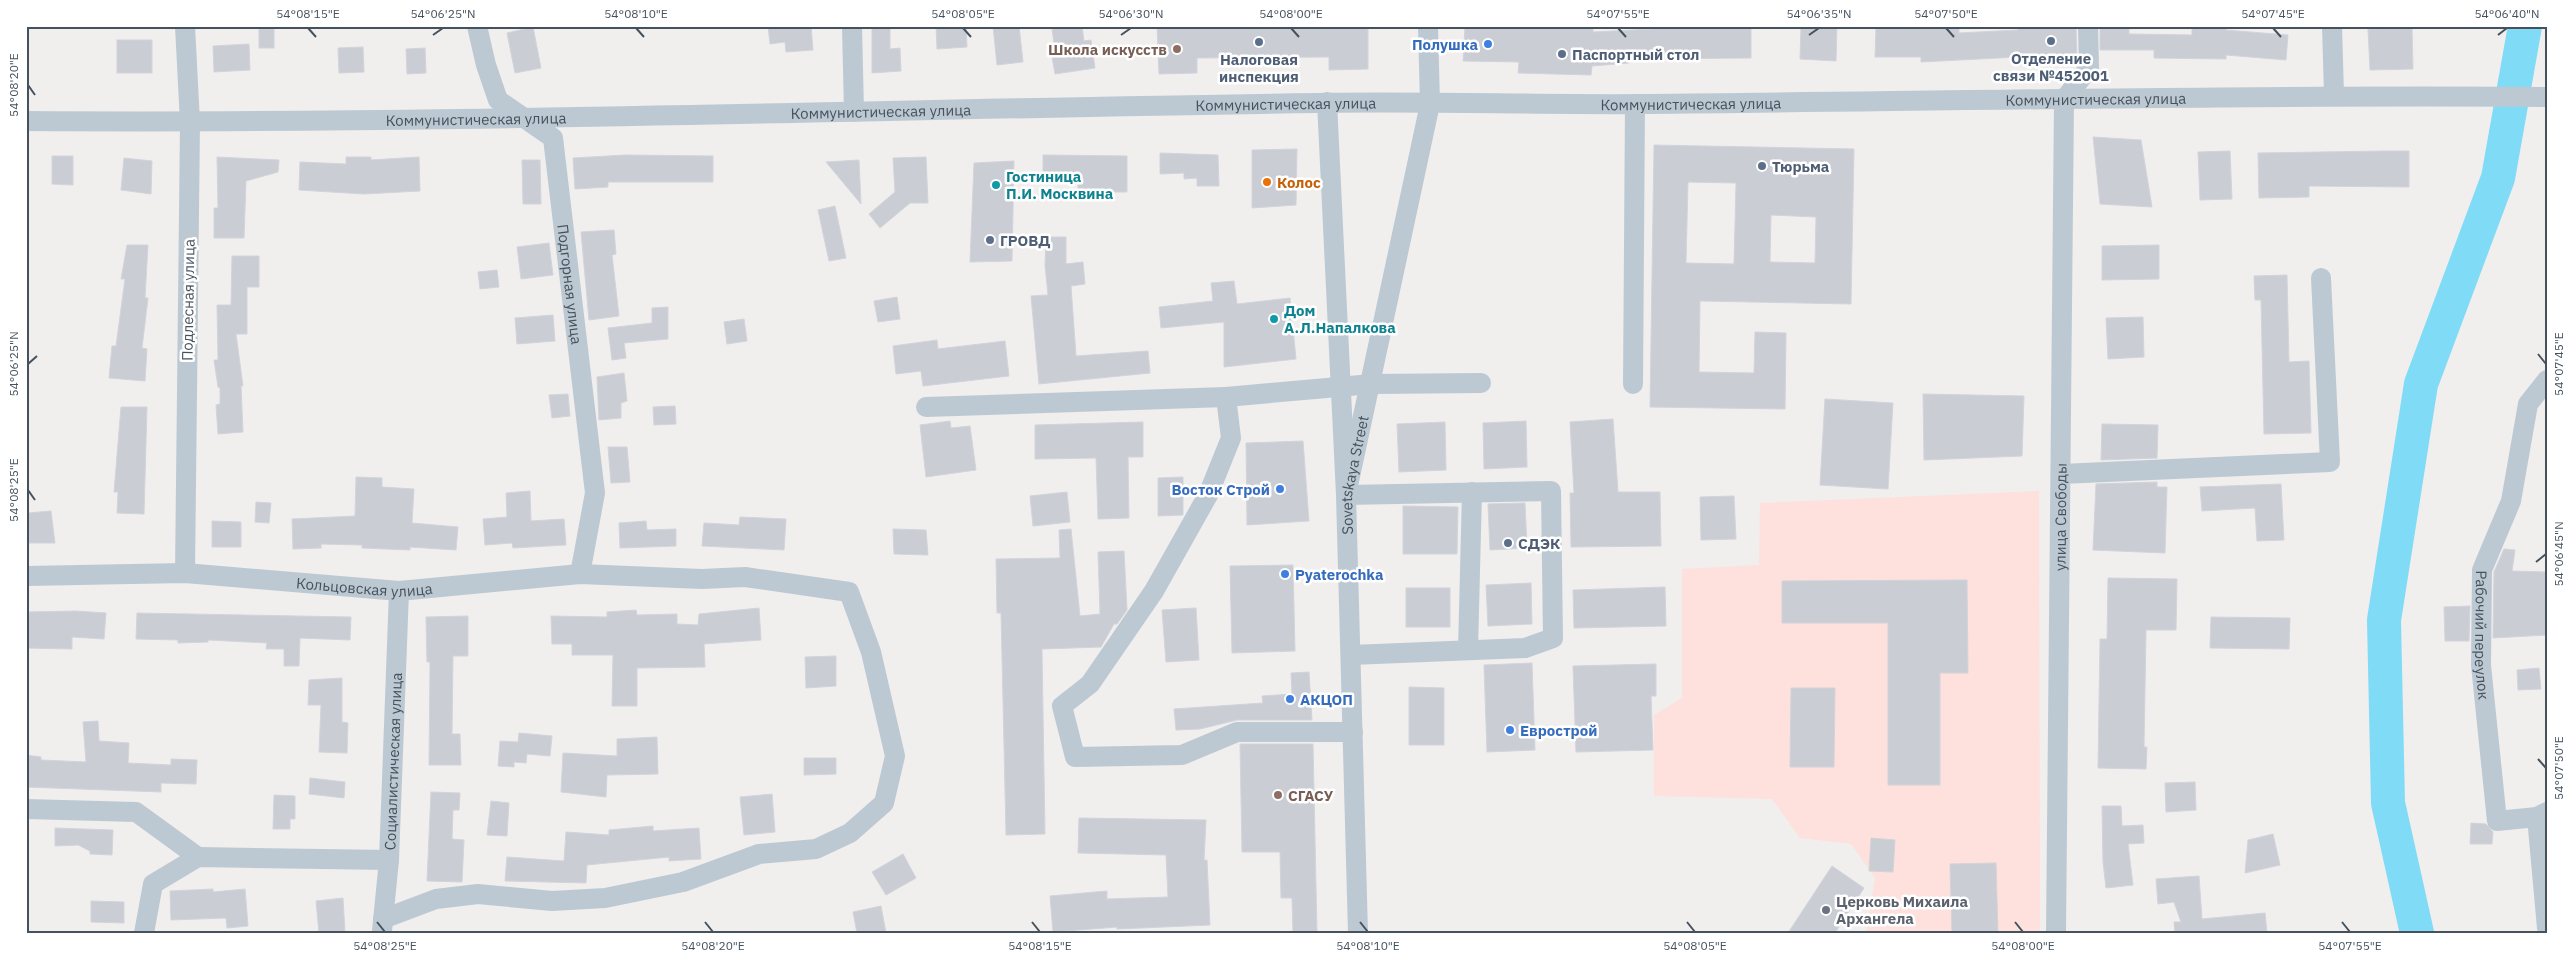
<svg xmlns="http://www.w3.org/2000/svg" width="2573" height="959" viewBox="0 0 2573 959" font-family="'IBM Plex Sans',sans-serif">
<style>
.medical{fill:#fee0dc}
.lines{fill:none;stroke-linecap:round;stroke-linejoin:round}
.river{stroke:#80dbf6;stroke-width:34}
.building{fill:#cacdd4;stroke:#d2d4db;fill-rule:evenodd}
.minor{stroke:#bdc9d2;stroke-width:20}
.ticks{fill:none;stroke:#45525e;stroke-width:2}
.service-dot{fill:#5c6f8a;stroke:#fff;stroke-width:2}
.shop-dot{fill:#3f7fe0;stroke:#fff;stroke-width:2}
.education-dot{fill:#8d6e63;stroke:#fff;stroke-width:2}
.food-dot{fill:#e8710a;stroke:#fff;stroke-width:2}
.culture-dot{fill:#0f9aa8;stroke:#fff;stroke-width:2}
.worship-dot{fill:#6b7280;stroke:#fff;stroke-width:2}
.labels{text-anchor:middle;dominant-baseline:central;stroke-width:5;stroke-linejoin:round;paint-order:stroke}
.shop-label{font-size:15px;font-weight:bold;fill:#366cbe;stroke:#fff;text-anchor:start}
.education-label{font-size:15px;font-weight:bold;fill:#785e54;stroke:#fff;text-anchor:end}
.service-label{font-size:15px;font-weight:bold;fill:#4e5e75;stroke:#fff;text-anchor:start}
.street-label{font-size:15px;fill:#45525e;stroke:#fff}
.culture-label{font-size:15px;font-weight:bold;fill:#0d838f;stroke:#fff;text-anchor:start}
.food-label{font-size:15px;font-weight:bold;fill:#c56008;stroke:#fff;text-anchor:start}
.worship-label{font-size:15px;font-weight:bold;fill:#5b616d;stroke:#fff;text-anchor:start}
.neatline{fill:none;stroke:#45525e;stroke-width:2}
.ticks-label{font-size:12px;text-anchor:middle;fill:#45525e}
</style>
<rect width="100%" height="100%" fill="#f1eeee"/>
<polygon class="medical" points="2039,491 2040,933 1866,933 1875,878 1851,844 1800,838 1772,799 1654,796 1654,715 1682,698 1682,569 1759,565 1760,503"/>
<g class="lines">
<polyline class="river" points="2417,933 2388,803 2384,620 2421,384 2498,178 2525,26"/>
</g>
<g class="building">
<polygon points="768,26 811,26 813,50 786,52 785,42 770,44"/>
<polygon points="872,26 890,26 890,49 900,48 901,71 872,73"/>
<polygon points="936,26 966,26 967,47 937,49"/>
<polygon points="993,26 1019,26 1023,62 997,65"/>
<polygon points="1070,26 1082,26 1084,41 1091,40 1095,68 1055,74 1051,51 1055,50 1052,29"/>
<polygon points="1157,26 1368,26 1368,69 1329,70 1329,57 1197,58 1197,73 1159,74"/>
<polygon points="1465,26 1593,26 1593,32 1652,29 1652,26 1751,26 1751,58 1629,59 1629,63 1592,66 1591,75 1518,73 1519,62 1463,61"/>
<polygon points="1801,26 1837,26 1836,61 1800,59"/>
<polygon points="1876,26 1959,26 1959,33 2018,30 2018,26 2076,26 2077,64 2018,65 2018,57 1921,62 1921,57 1875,57"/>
<polygon points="2100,26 2129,26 2129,34 2192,35 2192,27 2226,27 2226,30 2288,35 2286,60 2226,55 2226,59 2154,58 2154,50 2100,50"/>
<polygon points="533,27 541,68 515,73 507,33"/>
<polygon points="2412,28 2413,69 2370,70 2368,29"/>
<rect x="259" y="29" width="15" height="19"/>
<rect x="117" y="40" width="35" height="33"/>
<polygon points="249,44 250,70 214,72 213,46"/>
<polygon points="363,47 364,72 339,73 338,48"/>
<polygon points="425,48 426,73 407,74 406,49"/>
<polygon points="2093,137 2141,140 2152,207 2100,204"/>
<path d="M1654,145L1854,149L1851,304L1700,301L1699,372L1754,373L1755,332L1786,333L1785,409L1650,407ZM1688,182L1736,183L1734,264L1686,263ZM1771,215L1816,217L1815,263L1770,262Z"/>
<polygon points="1297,149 1296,205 1252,208 1252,150"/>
<polygon points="2230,151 2232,199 2200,200 2198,152"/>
<polygon points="2383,151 2409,151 2409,187 2309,186 2309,197 2259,198 2258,153"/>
<polygon points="1160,153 1218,155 1219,186 1197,186 1197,178 1184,179 1184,173 1160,174"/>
<polygon points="625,155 713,156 713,182 608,182 608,187 575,189 573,158"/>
<polygon points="1043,155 1127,156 1127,192 1078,192 1078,179 1043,179"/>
<polygon points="52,156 73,156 73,185 52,184"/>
<polygon points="217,157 279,160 278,172 246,181 244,238 214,238 214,208 218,208"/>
<polygon points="346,157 371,157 371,160 419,157 420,191 364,194 299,190 300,162 346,164"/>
<polygon points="926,157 928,203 910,203 880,228 869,214 895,192 893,158"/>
<polygon points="124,158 152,161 151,194 121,190"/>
<polygon points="522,160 540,160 541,204 523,204"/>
<polygon points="859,160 861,204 826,162"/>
<polygon points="1014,161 1012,261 970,262 974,163"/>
<polygon points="835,206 846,258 829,261 818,210"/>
<polygon points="614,230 616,254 612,255 619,316 589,320 581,232"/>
<polygon points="1046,237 1066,237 1066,264 1083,262 1085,284 1071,286 1076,356 1148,351 1150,373 1039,384 1031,296 1048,295 1045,266"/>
<polygon points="549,243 553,275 521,279 517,247"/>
<polygon points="127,245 148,245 145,298 148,298 142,348 147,349 145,381 109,378 112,346 116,346 125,279 121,279"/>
<polygon points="2159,245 2159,279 2102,280 2102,246"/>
<polygon points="232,256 259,256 259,287 247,287 247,334 236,334 243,386 241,386 243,432 218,434 216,405 220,404 220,388 218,387 214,360 218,360 217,305 231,305"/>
<polygon points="497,270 499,287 480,289 478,272"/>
<polygon points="2287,275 2289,362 2309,361 2311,433 2264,434 2261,300 2255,300 2254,276"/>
<polygon points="1234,281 1237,304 1290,298 1296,359 1224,367 1224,322 1161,328 1159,307 1213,301 1211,283"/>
<polygon points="897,297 900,319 878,322 874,301"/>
<polygon points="668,307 668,339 624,343 626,358 612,360 608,328 652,323 652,308"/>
<polygon points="553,315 555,341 517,344 515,318"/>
<polygon points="2143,317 2144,357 2108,359 2106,318"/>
<polygon points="744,319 747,341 727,344 724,322"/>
<polygon points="937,340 938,349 1005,341 1009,376 923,386 921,371 896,374 893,346"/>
<polygon points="624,373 627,401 621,403 621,418 599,420 597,377"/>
<polygon points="568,394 570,416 552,418 549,395"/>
<polygon points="1923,394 2024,396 2022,456 1924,460"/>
<polygon points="1825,399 1893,403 1888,489 1820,485"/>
<polygon points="675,406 676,424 654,425 653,407"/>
<polygon points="121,407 147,407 144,514 117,513 118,492 114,492"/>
<polygon points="1613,419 1618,492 1660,492 1661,546 1571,547 1570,493 1574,493 1570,422"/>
<polygon points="950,421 951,428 970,426 976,470 926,477 920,425"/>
<polygon points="1526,421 1527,467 1484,469 1483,423"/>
<polygon points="1143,422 1143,457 1128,457 1129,518 1098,519 1096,458 1035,459 1035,425"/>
<polygon points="1445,422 1446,470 1399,472 1397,424"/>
<polygon points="2102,424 2158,425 2157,458 2101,460"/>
<polygon points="1303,441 1309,521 1247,525 1246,443"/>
<polygon points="608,447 627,447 630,482 611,483"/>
<polygon points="356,477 382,478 382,487 414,489 412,523 458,527 456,550 410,547 410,550 362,548 362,545 321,544 321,548 293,549 292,519 355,516"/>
<polygon points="1183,477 1183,515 1158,516 1158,478"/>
<polygon points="2157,482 2157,487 2167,487 2165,553 2093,550 2096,484"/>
<polygon points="2281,484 2284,540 2257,541 2255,508 2202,511 2200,487"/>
<polygon points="530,491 531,521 564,519 566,545 513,548 512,543 485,545 483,519 507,517 506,493"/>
<polygon points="1067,492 1070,522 1033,526 1030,496"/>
<polygon points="1734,496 1736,539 1701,540 1700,497"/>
<polygon points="256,502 271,503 269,523 255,522"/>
<polygon points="1525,503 1527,548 1490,550 1488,504"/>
<polygon points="1403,506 1458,507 1457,554 1403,554"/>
<polygon points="51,511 55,543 29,543 28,513"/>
<polygon points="740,517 786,519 784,550 702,546 704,523 739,525"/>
<polygon points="212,521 241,522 241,547 212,547"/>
<polygon points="646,521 647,530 676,529 676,546 620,548 619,523"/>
<polygon points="893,529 926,530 928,555 894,554"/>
<polygon points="1071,529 1080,616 1100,614 1098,552 1124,551 1127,610 1117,624 1114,624 1101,647 1042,649 1045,834 1006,835 1001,613 997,613 996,559 1060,558 1059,530"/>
<polygon points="2504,549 2515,550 2512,571 2547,572 2547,635 2493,638 2494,572"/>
<polygon points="1293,565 1295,651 1232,653 1230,566"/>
<polygon points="2108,578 2177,579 2176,630 2146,630 2144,747 2147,747 2146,769 2098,768 2100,639 2107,639"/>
<polygon points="1967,580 1968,673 1940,673 1940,785 1888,785 1888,623 1782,623 1782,581"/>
<polygon points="1531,583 1532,624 1488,626 1486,585"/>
<polygon points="1665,587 1666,626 1574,628 1573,590"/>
<rect x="1406" y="588" width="44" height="39"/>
<polygon points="2470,606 2469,641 2445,641 2444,607"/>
<polygon points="759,608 761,640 704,644 705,667 637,668 637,706 612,706 613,655 572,655 572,644 552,644 551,616 607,617 607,612 636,610 637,615 677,614 677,624 698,625 699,614"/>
<polygon points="1196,608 1199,660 1166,662 1162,610"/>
<polygon points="76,611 106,613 104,639 72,637 72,649 26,648 26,612"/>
<polygon points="137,613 351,617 350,640 300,638 299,666 284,666 284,649 266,649 267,643 208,640 208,642 178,643 178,640 136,639"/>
<polygon points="468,616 468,656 453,656 452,734 460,734 461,765 429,765 430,662 427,662 426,617"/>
<polygon points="2211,617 2290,618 2289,649 2210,648"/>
<polygon points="836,656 836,686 806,688 805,657"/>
<polygon points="1532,663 1535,750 1487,752 1484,665"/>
<polygon points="1656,664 1656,696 1651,696 1653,750 1576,752 1573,666"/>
<polygon points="2539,668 2541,689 2518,690 2517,670"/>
<polygon points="1309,672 1312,720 1237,720 1200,729 1176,730 1174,709 1263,703 1262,696 1292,694 1291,673"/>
<polygon points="342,678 342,722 348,723 347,753 319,752 321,705 308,705 309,680"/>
<polygon points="1409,687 1444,688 1444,745 1409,745"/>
<polygon points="1791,688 1835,688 1834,767 1790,767"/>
<polygon points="98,721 99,741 129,743 128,763 171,765 171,759 197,760 196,784 161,783 161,792 26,787 26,755 41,757 41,760 86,762 83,722"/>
<polygon points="519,733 552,736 550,756 527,754 526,763 514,762 514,767 498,766 500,741 518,742"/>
<polygon points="657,737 658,774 607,775 606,797 561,792 563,753 617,756 617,739"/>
<polygon points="1240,744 1313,744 1317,933 1293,933 1292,898 1281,898 1280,852 1242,852"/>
<polygon points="804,758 836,758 836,774 804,775"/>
<polygon points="310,778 345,782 344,798 309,794"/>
<polygon points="2195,782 2196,810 2166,812 2165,783"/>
<polygon points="431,792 460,793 459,810 453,810 452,839 464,840 462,882 427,881"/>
<polygon points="772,794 775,832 744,835 740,797"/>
<polygon points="274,795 295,796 295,819 290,819 290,829 273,829"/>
<polygon points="491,801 509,803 507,836 487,835"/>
<polygon points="2102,806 2121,806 2122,826 2143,825 2144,843 2128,844 2133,885 2106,888 2103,862"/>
<polygon points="1079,818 1206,820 1204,860 1207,860 1210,925 1117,929 1117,927 1053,932 1050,896 1107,891 1107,899 1168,897 1166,855 1078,853"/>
<polygon points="2471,823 2486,824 2493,832 2492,844 2470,844"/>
<polygon points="653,826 653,831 699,828 701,859 669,861 669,857 587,865 586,883 505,881 507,857 564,861 566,832 609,835 609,830"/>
<polygon points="55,828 113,830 112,855 90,854 90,851 78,845 55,846"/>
<polygon points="2273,834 2280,865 2245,873 2248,840"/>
<polygon points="1871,838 1895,840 1893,872 1869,871"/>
<polygon points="903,854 916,878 886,895 872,872"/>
<polygon points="1996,863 1998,933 1952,933 1950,864"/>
<polygon points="1832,866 1864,888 1835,933 1788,933"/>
<polygon points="2199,876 2202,919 2265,913 2267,933 2175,933 2174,922 2181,922 2174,902 2158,904 2156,879"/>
<polygon points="213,889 213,892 245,889 248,926 227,928 226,918 171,920 170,891"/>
<polygon points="343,898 345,933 319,933 316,901"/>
<polygon points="91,901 124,902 124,923 91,922"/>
<polygon points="881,906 886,933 857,933 853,912"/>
</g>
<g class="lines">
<g class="minor">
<polyline points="185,26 190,122 185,573"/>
<path id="s1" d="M477,26L486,65L498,100L553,138L595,493L580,574"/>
<polyline points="852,26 854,112"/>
<polyline points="2332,26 2334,95"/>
<polyline points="1327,102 1346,495 1551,491 1553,638 1525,648 1351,655"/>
<path id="s2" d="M26,121C457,124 888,109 1318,103C1428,101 1538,105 1647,104C1947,101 2247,95 2547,97"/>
<path id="s3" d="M2547,380L2528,404L2511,501L2482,570L2481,665L2497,821L2537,817L2547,812"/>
<polyline points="1633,384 1635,104"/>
<polyline points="926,407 1226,397"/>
<polyline points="2061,474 2330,462 2321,278"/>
<path id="s4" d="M26,576L185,573L399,591L580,574L702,579L745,577L849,592L871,652L895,756L884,803L850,833L816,849L759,854L683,882L605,898L552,901L478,894L436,899L383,919"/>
<polyline points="1468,650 1472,492"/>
<polyline points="1353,732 1237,732 1182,755 1075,757 1062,706 1090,684 1154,591 1208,495 1231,438 1226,397 1372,384 1481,383"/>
<polyline points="26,809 136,812 198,857"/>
<polyline points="2537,817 2547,928"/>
<path id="s5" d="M382,931L389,860L399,591"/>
<polyline points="144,933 153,884 198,857 389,860"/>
<path id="s6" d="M1358,933L1346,495L1430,104L1428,26"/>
<path id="s7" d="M2056,933L2064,100L2089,68L2088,26"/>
</g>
</g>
<path class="ticks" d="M308,28L316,37M636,28L644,37M963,28L971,37M1291,28L1299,37M1618,28L1626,37M1946,28L1954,37M2273,28L2281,37M433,35L443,28M1121,35L1131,28M1809,35L1819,28M2498,35L2507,28M28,85L35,95M2538,354L2546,364M28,364L37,356M28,490L35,500M2536,562L2546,554M2538,759L2546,768M377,922L385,932M705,922L713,932M1032,922L1040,932M1360,922L1368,932M1687,922L1695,932M2015,922L2023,932M2342,922L2350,932"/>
<g class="service-dot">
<circle cx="2051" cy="41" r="5"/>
<circle cx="1259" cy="42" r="5"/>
<circle cx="1562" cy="54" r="5"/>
<circle cx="1762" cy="166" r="5"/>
<circle cx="990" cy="240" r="5"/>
<circle cx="1508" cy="543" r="5"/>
</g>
<g class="shop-dot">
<circle cx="1488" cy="44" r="5"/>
<circle cx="1280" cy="489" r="5"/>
<circle cx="1285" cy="574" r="5"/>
<circle cx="1290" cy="699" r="5"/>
<circle cx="1510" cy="730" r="5"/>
</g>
<g class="education-dot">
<circle cx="1177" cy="49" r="5"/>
<circle cx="1278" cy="795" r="5"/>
</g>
<circle class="food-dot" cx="1267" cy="182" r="5"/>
<g class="culture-dot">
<circle cx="996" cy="185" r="5"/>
<circle cx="1274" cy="319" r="5"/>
</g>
<circle class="worship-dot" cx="1826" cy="910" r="5"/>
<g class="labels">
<g class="shop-label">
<text x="1478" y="44" text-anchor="end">Полушка</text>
<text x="1270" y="489" text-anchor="end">Восток Строй</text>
<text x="1295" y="574">Pyaterochka</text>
<text x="1300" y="699">АКЦОП</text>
<text x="1520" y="730">Еврострой</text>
</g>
<g class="education-label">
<text x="1167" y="49">Школа искусств</text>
<text x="1288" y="795" text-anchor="start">СГАСУ</text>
</g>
<g class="service-label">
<text x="1572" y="54">Паспортный стол</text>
<text x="2051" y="58" text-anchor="middle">Отделение<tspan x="2051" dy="17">связи №452001</tspan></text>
<text x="1259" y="59" text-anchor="middle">Налоговая<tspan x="1259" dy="17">инспекция</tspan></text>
<text x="1772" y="166">Тюрьма</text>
<text x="1000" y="240">ГРОВД</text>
<text x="1518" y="543">СДЭК</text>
</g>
<g class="street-label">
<text stroke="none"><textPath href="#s2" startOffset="2070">Коммунистическая улица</textPath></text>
<text stroke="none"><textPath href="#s2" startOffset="1665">Коммунистическая улица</textPath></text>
<text stroke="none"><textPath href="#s2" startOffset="1260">Коммунистическая улица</textPath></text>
<text stroke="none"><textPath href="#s2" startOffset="855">Коммунистическая улица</textPath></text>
<text stroke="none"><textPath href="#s2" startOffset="450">Коммунистическая улица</textPath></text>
<text stroke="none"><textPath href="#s1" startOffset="291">Подгорная улица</textPath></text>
<text transform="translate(188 300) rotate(-89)">Подлесная улица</text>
<text stroke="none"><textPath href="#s6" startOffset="459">Sovetskaya Street</textPath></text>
<text stroke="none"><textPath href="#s7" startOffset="416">улица Свободы</textPath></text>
<text stroke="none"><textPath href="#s4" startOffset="339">Кольцовская улица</textPath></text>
<text stroke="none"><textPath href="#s3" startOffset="269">Рабочий переулок</textPath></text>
<text stroke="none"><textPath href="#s5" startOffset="170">Социалистическая улица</textPath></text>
</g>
<g class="culture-label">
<text x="1006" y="176">Гостиница<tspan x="1006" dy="17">П.И. Москвина</tspan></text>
<text x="1284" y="310">Дом<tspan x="1284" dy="17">А.Л.Напалкова</tspan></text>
</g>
<g class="food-label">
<text x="1277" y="182">Колос</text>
</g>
<g class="worship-label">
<text x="1836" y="901">Церковь Михаила<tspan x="1836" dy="17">Архангела</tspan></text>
</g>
</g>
<rect width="2573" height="959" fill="none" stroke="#ffffff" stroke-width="55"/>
<rect x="28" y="28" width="2518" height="904" class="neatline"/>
<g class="ticks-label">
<text x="308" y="18">54°08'15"E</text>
<text x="443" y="18">54°06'25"N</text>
<text x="636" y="18">54°08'10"E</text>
<text x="963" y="18">54°08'05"E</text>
<text x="1131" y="18">54°06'30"N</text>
<text x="1291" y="18">54°08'00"E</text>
<text x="1618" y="18">54°07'55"E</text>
<text x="1819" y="18">54°06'35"N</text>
<text x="1946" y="18">54°07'50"E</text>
<text x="2273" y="18">54°07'45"E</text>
<text x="2507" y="18">54°06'40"N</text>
<text transform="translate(14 85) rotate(-90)" y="4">54°08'20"E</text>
<text transform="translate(14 364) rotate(-90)" y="4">54°06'25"N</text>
<text transform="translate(2559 364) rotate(-90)" y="4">54°07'45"E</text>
<text transform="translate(14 490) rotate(-90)" y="4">54°08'25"E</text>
<text transform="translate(2559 554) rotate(-90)" y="4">54°06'45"N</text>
<text transform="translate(2559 768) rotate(-90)" y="4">54°07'50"E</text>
<text x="385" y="950">54°08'25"E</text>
<text x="713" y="950">54°08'20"E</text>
<text x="1040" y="950">54°08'15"E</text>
<text x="1368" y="950">54°08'10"E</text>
<text x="1695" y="950">54°08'05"E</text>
<text x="2023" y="950">54°08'00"E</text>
<text x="2350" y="950">54°07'55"E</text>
</g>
</svg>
